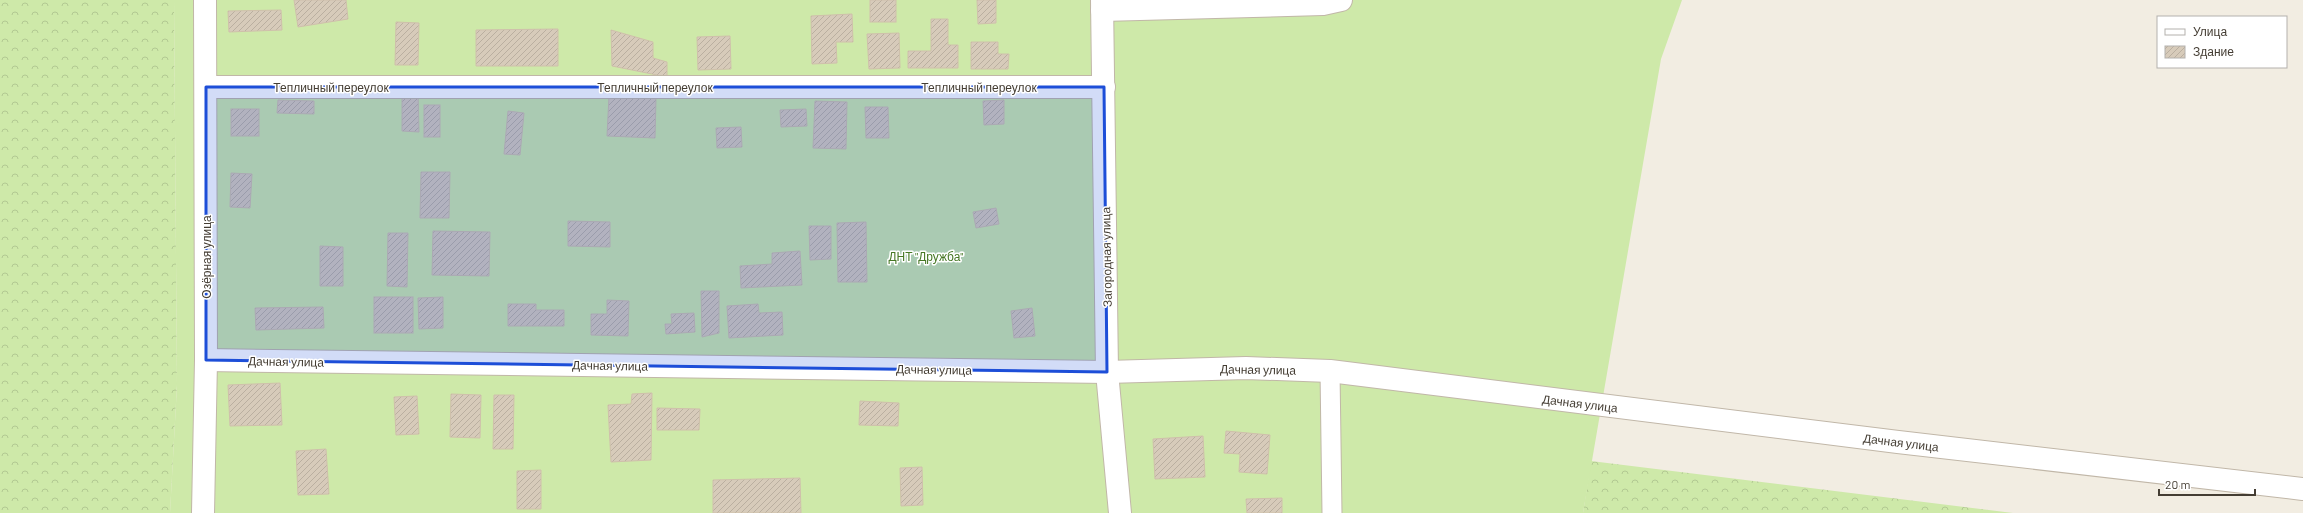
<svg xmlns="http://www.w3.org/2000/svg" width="2303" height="513" viewBox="0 0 2303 513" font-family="Barlow,sans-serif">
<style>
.forest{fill:url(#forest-crowns)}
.garden{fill:#cee9a9}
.building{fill:url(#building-hatch);stroke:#cfc0ab}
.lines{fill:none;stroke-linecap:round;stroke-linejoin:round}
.service-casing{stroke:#c1b7a8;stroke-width:21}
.minor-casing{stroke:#c1b7a8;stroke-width:24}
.service{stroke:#fff;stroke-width:19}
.minor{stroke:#fff;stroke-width:22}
.marked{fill:#1d4ed8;fill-opacity:0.2;stroke:#1d4ed8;stroke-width:3;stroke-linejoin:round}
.labels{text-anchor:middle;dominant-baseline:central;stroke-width:3;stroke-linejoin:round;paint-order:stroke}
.street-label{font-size:12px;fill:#443d33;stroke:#fff}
.park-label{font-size:12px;fill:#467724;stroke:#fff}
</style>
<defs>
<pattern id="forest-crowns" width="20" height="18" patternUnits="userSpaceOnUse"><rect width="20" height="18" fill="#cee9a9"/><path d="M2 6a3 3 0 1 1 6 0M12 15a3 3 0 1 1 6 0" fill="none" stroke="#b2c992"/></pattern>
<pattern id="building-hatch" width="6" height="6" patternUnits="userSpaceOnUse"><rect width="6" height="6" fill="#d7cbba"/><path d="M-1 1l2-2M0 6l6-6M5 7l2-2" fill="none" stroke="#baafa0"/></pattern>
</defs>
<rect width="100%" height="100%" fill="#f2ede2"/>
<g class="forest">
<polygon points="0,0 174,0 177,385 170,513 0,513"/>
<polygon points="1591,461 2013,513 1583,513"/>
</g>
<polygon class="garden" points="174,0 1682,0 1661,59 1583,513 170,513 177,385"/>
<g class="building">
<polygon points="294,0 346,0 348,19 298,27"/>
<rect x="870" y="0" width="26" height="22"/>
<polygon points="977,0 996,0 996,23 978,24"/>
<polygon points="281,10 282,30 229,32 228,11"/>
<polygon points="852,14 853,42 836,42 837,63 812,64 811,16"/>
<polygon points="931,19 948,19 948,45 958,45 958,68 908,68 908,51 931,51"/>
<polygon points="396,22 419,23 418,65 395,65"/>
<polygon points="558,29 558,66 476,66 476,30"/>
<polygon points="611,30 653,42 653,58 667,62 667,77 612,66"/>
<polygon points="899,33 900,68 869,69 867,34"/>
<polygon points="730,36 731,69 698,70 697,37"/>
<polygon points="971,42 998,42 998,54 1009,54 1008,69 971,69"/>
<polygon points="402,91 418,91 419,132 402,131"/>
<polygon points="609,96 656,98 655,138 607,136"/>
<polygon points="278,100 314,101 314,114 277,113"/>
<polygon points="1004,100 1004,124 984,125 983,101"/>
<polygon points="815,101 847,102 846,149 813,148"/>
<rect x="424" y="105" width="16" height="32"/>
<polygon points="865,107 888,107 889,138 866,138"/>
<rect x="231" y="109" width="28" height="27"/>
<polygon points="806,109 807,126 781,127 780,110"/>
<polygon points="508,111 524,113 520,155 504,154"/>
<polygon points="741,127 742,147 717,148 716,128"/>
<polygon points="421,172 450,172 449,218 420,218"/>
<polygon points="231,173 252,174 250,208 230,207"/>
<polygon points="996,208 999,224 976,228 973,212"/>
<polygon points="568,221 610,222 610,247 568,246"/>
<polygon points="866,222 867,282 838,282 837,223"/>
<polygon points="809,226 831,226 831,259 810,260"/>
<polygon points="433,231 490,232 489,276 432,275"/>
<polygon points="388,233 408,233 407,287 387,286"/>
<polygon points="320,246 343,247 343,286 320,286"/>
<polygon points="800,251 802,285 741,288 740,266 772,264 772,253"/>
<polygon points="701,291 719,291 719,333 702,337"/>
<rect x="374" y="297" width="39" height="36"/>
<polygon points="443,297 443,328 419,329 418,298"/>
<polygon points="607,300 629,301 628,336 591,335 591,314 607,314"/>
<polygon points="508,304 536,304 536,310 564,310 564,326 508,326"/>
<polygon points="758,304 759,313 782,312 783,335 729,338 727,306"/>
<polygon points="323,307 324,328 256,330 255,308"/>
<polygon points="1032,308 1035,336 1014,338 1011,311"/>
<polygon points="694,313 695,332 666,334 665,324 672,324 671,314"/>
<polygon points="280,383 282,425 230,426 228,385"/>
<polygon points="652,393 651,460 611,462 608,405 631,404 632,394"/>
<polygon points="451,394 481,395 480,438 450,437"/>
<polygon points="494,395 514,395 513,449 493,449"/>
<polygon points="417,396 419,434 396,435 394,397"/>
<polygon points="860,401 899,403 898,426 859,425"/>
<polygon points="657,408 700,409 699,430 657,430"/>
<polygon points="1226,431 1270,435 1267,474 1239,472 1240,454 1224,453"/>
<polygon points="1203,436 1205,477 1155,479 1153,439"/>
<polygon points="326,449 329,494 298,495 296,451"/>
<polygon points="922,467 923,505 901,506 900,468"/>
<polygon points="541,470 541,509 517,509 517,471"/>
<polygon points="800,478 801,513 713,513 713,480"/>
<polygon points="1282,498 1282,513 1247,513 1246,499"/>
</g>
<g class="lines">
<g class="service-casing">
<polyline id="service" points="1330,371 1332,513"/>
</g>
<g class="minor-casing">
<g id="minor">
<polyline points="1102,0 1107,372 1120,513"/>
<polyline points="1102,10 1323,4 1341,0"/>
<polyline points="206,87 1104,87"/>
<polyline points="206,360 1107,372 1246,368 1330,371 1898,442 2303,489"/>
<polyline points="203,513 206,360 205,0"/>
</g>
</g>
<use href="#service" class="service"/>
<use href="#minor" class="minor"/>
</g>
<path class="marked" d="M206,87H1104L1107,372L206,360Z"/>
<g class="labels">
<g class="street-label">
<text x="331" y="87">Тепличный переулок</text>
<text x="655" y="87">Тепличный переулок</text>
<text x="979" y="87">Тепличный переулок</text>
<text transform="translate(206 257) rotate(-90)">Озёрная улица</text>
<text transform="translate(1106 257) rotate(-91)">Загородная улица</text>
<text transform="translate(286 361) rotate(1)">Дачная улица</text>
<text transform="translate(610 365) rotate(1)">Дачная улица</text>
<text transform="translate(934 369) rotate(1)">Дачная улица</text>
<text transform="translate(1258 369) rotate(1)">Дачная улица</text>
<text transform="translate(1580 403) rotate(7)">Дачная улица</text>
<text transform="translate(1901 442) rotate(7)">Дачная улица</text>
</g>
<g class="park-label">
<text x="926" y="256">ДНТ "Дружба"</text>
</g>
</g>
<rect x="2157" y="16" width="130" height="52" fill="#ffffff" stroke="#b4b1ad"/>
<rect x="2165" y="29" width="20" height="6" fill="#ffffff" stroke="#b4b1ad"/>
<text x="2193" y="36" font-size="12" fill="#443d33">Улица</text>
<rect x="2165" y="46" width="20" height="12" fill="url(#building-hatch)" stroke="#b4b1ad"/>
<text x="2193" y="56" font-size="12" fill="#443d33">Здание</text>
<path d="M2159 489v6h96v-6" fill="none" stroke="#443d33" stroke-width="2"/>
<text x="2165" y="489" font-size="12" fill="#443d33" stroke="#ffffff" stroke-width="3" paint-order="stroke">20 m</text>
</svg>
